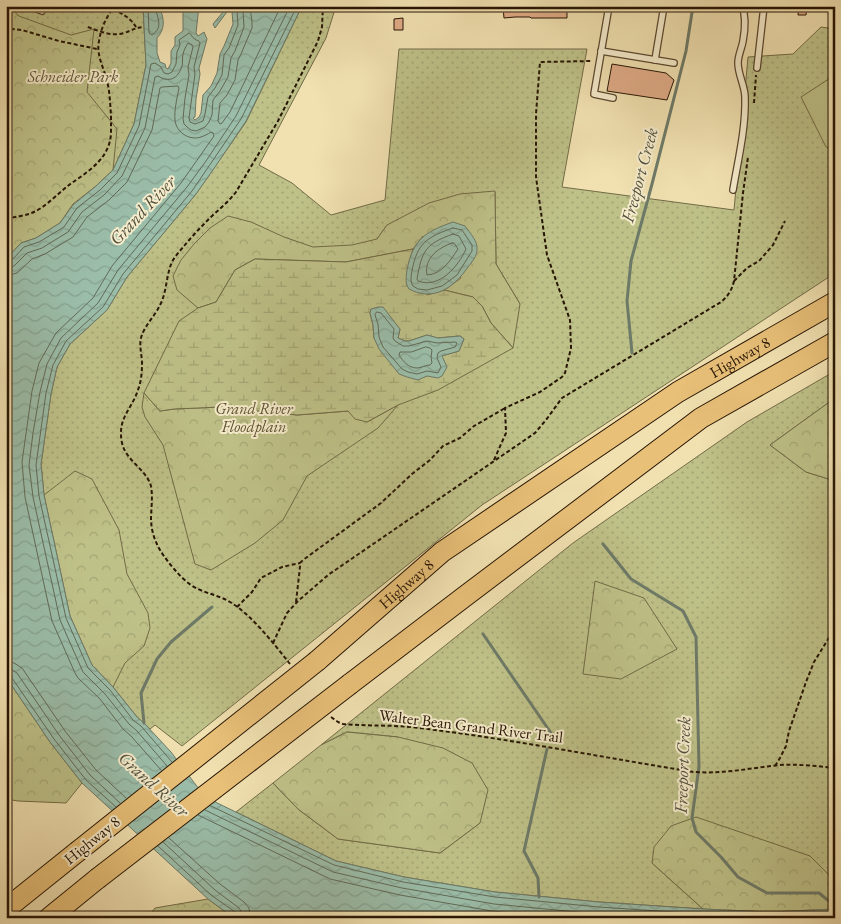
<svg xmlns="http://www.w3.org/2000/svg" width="841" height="924" viewBox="0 0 841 924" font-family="'EB Garamond',serif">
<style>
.green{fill:url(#green-dots);stroke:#726b46;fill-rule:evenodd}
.forest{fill:url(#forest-crowns);stroke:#726b46}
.wetland{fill:url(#wetland-marsh);stroke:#726b46;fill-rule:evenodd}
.pitch{fill:#bec188;stroke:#726b46}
.water{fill:url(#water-waves);stroke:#6d7a68}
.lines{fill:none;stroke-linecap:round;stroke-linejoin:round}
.shore{stroke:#616a57;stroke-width:1}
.stream{stroke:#6d7a68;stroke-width:3}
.building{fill:#dfab87;stroke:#271504}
.lane-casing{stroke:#5a482f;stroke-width:8}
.highway-casing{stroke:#271504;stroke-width:22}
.path{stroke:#271504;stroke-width:2;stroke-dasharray:4 2.5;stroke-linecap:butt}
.lane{stroke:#f6eccc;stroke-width:5.5}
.highway{stroke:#e8c078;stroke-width:20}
.highway-bridge-casing{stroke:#271504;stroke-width:22;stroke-linecap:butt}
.highway-bridge{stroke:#e8c078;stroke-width:20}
.labels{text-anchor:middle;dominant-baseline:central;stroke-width:4;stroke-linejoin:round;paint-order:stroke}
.park-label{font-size:16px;font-style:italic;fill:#5c5132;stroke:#f6eccc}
.street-label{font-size:16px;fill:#271504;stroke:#f6eccc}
.water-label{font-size:18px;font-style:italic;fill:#50503e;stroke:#f6eccc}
</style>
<defs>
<pattern id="green-dots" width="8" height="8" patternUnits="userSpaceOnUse" patternTransform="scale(1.25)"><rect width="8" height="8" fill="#bec188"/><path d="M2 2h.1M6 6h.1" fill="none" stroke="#a3a574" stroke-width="1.8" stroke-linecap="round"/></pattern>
<pattern id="forest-crowns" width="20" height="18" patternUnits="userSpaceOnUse" patternTransform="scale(1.25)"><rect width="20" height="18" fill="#bec188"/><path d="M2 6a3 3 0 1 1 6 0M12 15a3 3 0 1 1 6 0" fill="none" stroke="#a3a574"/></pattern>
<pattern id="wetland-marsh" width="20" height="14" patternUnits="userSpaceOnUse" patternTransform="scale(1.25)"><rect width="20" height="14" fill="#bec188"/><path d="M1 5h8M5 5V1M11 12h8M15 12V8" fill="none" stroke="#a3a574"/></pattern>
<pattern id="water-waves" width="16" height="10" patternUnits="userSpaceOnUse" patternTransform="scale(1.25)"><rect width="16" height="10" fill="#9bbeaa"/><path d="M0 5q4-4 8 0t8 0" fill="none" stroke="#86a291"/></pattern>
</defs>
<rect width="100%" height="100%" fill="#f1e1b1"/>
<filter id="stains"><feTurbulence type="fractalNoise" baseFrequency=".004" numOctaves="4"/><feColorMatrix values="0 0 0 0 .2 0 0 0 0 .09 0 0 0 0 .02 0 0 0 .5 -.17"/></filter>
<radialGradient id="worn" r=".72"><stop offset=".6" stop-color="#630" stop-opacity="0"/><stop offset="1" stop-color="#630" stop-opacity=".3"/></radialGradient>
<g class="green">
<polygon points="6,6 143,6 146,65 134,124 113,170 113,165"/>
<path d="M302,6H336L326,38L259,165L292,183L331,215L385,200L399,49H587L562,187L734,210L748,57L793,54L821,27L835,29V273L482,505L182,746L155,725L150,729L137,717L113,687L44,495L41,464L51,394L57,367L70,344L107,310L127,277L196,194L246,122ZM495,192L496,264L520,304L456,379L377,239L387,225Z"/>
<polygon points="835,371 835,398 770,445 806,472 835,481 835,881 810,856 652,863 703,909 599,902 495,892 404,877 336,861 236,812 273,783 298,809 338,839 440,853 480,823 398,737 347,732 321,745 573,543 747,422"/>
</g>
<g class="forest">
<polygon points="6,6 8,6 19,16 71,35 94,29 87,92 117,129 113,170 96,186 73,204 60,223 36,238 21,243 9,256 6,260"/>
<polygon points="495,191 496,264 520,304 513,348 491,323 482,306 473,297 444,290 461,278 423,236 413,249 346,262 255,259 235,270 216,302 198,308 177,290 173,276 181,260 194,244 210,228 228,216 251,222 284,237 313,247 352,245 377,239 387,225 429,203 460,194"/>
<polygon points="144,393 160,411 174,409 221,407 297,415 349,411 367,422 398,405 378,428 307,476 283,520 255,543 211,570 195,564 163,445 145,417 142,407"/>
<polygon points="835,398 835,481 806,472 770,445"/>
<polygon points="75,471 92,479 119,530 127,574 148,613 150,628 144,646 125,663 113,687 92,665 70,616 44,495"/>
<polygon points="595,581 644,598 677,649 621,679 583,674"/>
<polygon points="6,677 50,742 82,783 66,803 18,801 6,799"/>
<polygon points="347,732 398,737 443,748 472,763 488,790 480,823 440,853 338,839 298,809 273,783 321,745"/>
<polygon points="696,817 810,856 835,881 835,909 770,912 703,909 652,863 654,847 671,826"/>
<polygon points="208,899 234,918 147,918 155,908"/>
</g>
<path class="wetland" d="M413,249L409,262L427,295L444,290L473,297L482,306L491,323L513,348L438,390L398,405L367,422L355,419L348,411L297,415L221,407L174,409L160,411L144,393L179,321L198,308L216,302L235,270L255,259L346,262ZM371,309L400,329L398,338L405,341H409L427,335L437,338L460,336L464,339L459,351L441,356L427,376L418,379L374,338L373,325L370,313Z"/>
<polygon class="pitch" points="835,75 835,150 826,147 801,97"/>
<g class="water">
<path d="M143,6H159C164,18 166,28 157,38V53L160,62L165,64L166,68L168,69L171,63V51L175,45V37L183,31V6H199L196,33L198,36L204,32L207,39L199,68L200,74L196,99L195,117L193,118L195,120L199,117L201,113L203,95L211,86L217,73L220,54L224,46L233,24L232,12L229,9L215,28L213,24L228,6H302L246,121L215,167L196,194L127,277L107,310L70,344L57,367L51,394L41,464L44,495L70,616L92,665L113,687L137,717L144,723L171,752L205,797L336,861L404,877L495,892L599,902L703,909L770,912L835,909V918H234L208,899L82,783L50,742L6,677V260L9,256L21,243L36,238L60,223L73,205L96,186L113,170L134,124L146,65Z"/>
<path d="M453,222L465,226C470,233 478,241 477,250C477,256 472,262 468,267C454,288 433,302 409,289C405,283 406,278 407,270C413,239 425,232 453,222Z"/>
<polygon points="378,307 383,307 400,329 398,338 405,341 409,341 427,335 438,338 460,336 464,339 459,351 442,356 447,367 442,376 438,378 427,376 418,380 407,377 399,374 379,349 374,338 373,325 370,313 371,309"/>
</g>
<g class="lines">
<g class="shore">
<path d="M148,6L149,33L152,35C164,27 157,18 155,6"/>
<polyline points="250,6 252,22 252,28 241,54 238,60 235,80 227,95 220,103 218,121 220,124 222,123 230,112 281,6"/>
<path d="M453,228L462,230L472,245V251L457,275L442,286L427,290L418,289L413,286C410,281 411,276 412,271C417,243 427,237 453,228Z"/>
<path d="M453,234L459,236L465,247L466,249C458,267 439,289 418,281L417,279C422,251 425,244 453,234Z"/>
<path d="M452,243H454L458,249C450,261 442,274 427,275C424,258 438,248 452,243Z"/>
<path d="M6,262L12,260L24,247L39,242L64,227L77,208L100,190L117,173L139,126L151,64L155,63L161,67L164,73L168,74L172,72L176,64L177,52L180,45L179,40L189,33C192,34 191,37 195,39C197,41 199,40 200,43L194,67L195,74L189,118L190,122L195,124L203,121L205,114L208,97L215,88L222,75L224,55L229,48L238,25L237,11L233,6"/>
<path d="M6,268L14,266L27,253L42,248L68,232L82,212L104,195L122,176L145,128L155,77L158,76C169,83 178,79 182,66C183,62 182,58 183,54C184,50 186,46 188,43L192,45L193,47L188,67L189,75L185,98L183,119L184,124L187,127L191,130L196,131L205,127L209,122L212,115L213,100L220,91L228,77L231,58L235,51L244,27L243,11L242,6"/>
<path d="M6,276L17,273L32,259L45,254L73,237L87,217L109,200L127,182L152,130L160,88L162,87L178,86L179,88C177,98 174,111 175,120C176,132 189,141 201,137C204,136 208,134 211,132L213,133L214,136L181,183L112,266L93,298L56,333L39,363L32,391L22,462L25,497L52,621L75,673L78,678L100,699L123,729L131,736L161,770"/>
<polygon points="377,312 381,313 394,329 393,338 395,341 403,346 409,346 427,341 437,343 455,342 457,343 455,347 441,351 438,353 437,358 441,367 438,373 427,371 417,374 408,372 402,369 383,347 379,337 378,324 375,315"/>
<path d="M426,347L430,348L432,350L431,357L432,363L430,365C426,365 421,368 417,368C408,368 403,361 399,355L400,352H411Z"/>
<polyline points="6,661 14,663 22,668 65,731 96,770 126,798"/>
<polyline points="6,669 12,670 17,673 59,735 90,775 120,803"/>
<polyline points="6,675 10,675 12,678 54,739 86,780 116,807"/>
<polyline points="172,762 141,726 133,720 110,690 88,668 66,618 39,496 36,465 46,393 53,365 66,341 103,307 123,274 192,191 241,119 297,6"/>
<polyline points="167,766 137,731 129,724 105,694 83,672 60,620 33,497 29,465 33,433 40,392 47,364 61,338 98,303 118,270 187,187 206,161 236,116 290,6"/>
<polyline points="211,806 334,865 403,882 495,897 599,907 703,914 770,917 835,914"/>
<polyline points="205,810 333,872 402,888 494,904 598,914 659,918"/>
<polyline points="198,815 330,879 400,895 492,911 563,918"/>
<polyline points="169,838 220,884 244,902 249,908 250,918"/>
<polyline points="163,842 215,890 239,908 242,913 243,918"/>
<polyline points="158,846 211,895 235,912 236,918"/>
</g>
<g class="stream">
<polyline points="632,353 627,301 631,261 652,184 686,51 693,6"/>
<polyline points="603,544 631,579 683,611 696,637 699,767 692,818 696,832 721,857 738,877 767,893 819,893 835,906"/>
<polyline points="483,634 551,733 549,740"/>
<polyline points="144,723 141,693 157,659 171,642 212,607"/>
<polyline points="539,897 538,878 524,851 547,749"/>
</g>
</g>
<g class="building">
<polygon points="567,6 567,18 531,18 530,17 515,17 504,18 503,7"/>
<polygon points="799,6 807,6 806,15 798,15"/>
<polygon points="403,18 403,30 394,30 394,19"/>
<polygon points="612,64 666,73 674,80 667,100 607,91"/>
</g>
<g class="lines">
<g class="lane-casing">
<g id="lane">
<polyline points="29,6 42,11"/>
<polyline points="609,6 594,94 613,98"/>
<polyline points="601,51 674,63"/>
<polyline points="655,60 664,6"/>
<polyline points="757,68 764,6"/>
<path d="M733,190C738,160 746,128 745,97C745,86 738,75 738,63C738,55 742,48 743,41C745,30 746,16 742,6"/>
</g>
</g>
<g class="highway-casing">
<g id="highway">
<path id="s1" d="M317,661L442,552L678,392L835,302"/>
<polyline points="350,684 464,597 701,418 835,342"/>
<polyline points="6,909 77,852"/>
<polyline points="49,918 97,879"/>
</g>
</g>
<g class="path">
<path d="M113,9C122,14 130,17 136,27"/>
<polyline points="6,24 9,31"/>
<path d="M88,27C99,31 112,37 124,33C133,30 134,28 144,27"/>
<polyline points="6,34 12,29 22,30 59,41 97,49"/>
<polyline points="754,103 756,75"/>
<path d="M6,219C14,217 22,216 29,214C44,209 56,195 69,185C87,172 109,160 111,134C111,128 111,122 111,115C110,104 110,92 107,81C104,68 96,55 99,41C101,27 107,17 114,6"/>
<polyline points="734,281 747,268 759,261 773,245 785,221"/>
<polyline points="494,460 506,433 505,408 540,392 562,377 565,373 571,348 570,320 547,255 536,177 536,114 540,62 592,61"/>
<polyline points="296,602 300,567 300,563 303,560 381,503 412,474 430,460 443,446 460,438 474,426 505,408"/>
<polyline points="237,607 252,592 261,578 282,567 300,563"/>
<path d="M273,643L287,613L298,601L328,575L535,433L546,420L562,398L721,302C728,296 732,290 734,281L743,193L748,157"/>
<path d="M290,664C274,644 252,615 230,602C220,596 209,594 198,589C189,585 181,577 175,570C162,555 152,541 151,520C151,509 153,498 151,486C146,469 126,461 122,443C117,418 131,411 138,390C141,382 142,373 142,364C142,355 139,346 141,338C144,326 155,316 160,305C167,292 166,275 172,262C175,256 180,251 184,246C190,239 197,231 204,224C214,213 227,204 236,192L278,121L318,41L322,27L323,6"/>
<path d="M331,717L338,722L343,724C366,726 389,725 411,727C506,738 600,757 694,772C723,774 751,768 780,765C798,764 817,766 835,768"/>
<polyline points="775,766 780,758 786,746 789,731 806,682 814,662 835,628"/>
</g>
<use href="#lane" class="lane"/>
<use href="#highway" class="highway"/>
<g class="highway-bridge-casing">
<g id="highway-bridge">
<polyline points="77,852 317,661"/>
<polyline points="97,879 350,684"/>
</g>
</g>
<use href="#highway-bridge" class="highway-bridge"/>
</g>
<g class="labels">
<g class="park-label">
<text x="73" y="76">Schneider Park</text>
<text x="254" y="408">Grand River<tspan x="254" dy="18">Floodplain</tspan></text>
</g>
<g class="street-label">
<text stroke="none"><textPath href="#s1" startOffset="522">Highway 8</textPath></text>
<text stroke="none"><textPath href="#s1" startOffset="118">Highway 8</textPath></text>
<text transform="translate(471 726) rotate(7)">Walter Bean Grand River Trail</text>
<text transform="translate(92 840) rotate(-39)">Highway 8</text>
</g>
<g class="water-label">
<text transform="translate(639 175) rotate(-75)">Freeport Creek</text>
<text transform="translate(142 210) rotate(-47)">Grand River</text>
<text transform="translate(682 765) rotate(-88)">Freeport Creek</text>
<text transform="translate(154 784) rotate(42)">Grand River</text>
</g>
</g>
<rect width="841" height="924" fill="none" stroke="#f1e1b1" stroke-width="25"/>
<rect x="8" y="8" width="826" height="909" fill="none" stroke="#271504" stroke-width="2.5"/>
<rect x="12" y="12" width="816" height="899" fill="none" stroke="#271504"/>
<rect width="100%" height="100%" filter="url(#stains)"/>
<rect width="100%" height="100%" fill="url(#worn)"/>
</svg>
